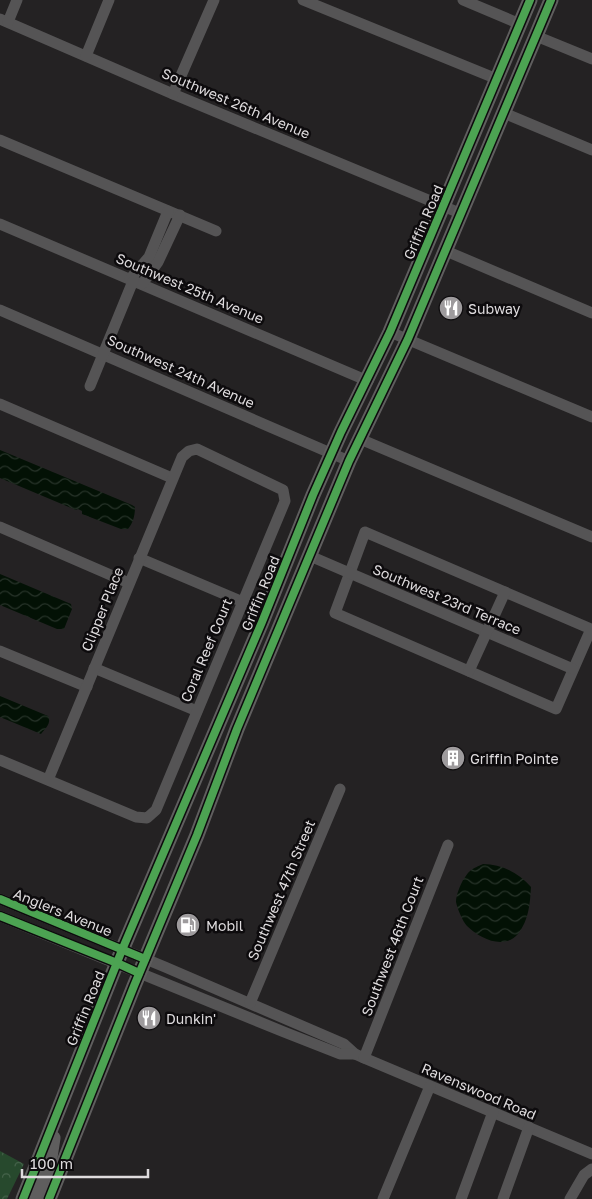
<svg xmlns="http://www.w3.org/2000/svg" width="592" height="1199" viewBox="0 0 592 1199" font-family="'Golos Text',sans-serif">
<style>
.park{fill:url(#park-crowns)}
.water{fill:url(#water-waves)}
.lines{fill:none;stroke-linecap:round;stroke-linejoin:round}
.minor{stroke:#555455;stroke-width:11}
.major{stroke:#5f5e5e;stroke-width:15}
.cycleway-casing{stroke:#0d0b0d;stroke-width:11}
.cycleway{stroke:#4ca352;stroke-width:8}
.labels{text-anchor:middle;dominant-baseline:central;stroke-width:5;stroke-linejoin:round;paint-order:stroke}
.street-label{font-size:14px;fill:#dfdcde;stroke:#0d0b0d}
.poi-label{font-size:14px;fill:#dfdcde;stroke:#0d0b0d;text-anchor:start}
</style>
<defs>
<pattern id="park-crowns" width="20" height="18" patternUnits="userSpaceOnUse" patternTransform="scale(1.25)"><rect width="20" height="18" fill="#27492d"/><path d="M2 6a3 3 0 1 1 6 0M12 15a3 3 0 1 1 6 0" fill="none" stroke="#46634b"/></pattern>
<pattern id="water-waves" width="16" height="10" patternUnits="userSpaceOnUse" patternTransform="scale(1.25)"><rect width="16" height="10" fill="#031105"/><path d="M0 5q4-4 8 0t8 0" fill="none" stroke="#273329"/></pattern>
</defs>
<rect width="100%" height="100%" fill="#242223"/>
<polygon class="park" points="0,1151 24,1164 7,1199 0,1199"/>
<g class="water">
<path d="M0,450L132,505L135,507C135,516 133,523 128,529H121L82,514V511L78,509L76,510L0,478Z"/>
<polygon points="0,574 71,604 72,609 64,629 57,629 0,605"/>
<path d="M0,696L48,716C52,723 45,729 41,734L0,717Z"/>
<path d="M483,864C502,864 519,873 531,887C530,903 529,920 518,934C504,950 480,939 467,926C463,922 457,908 456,902C456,895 460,886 463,880C465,878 467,873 470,871C473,868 479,866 483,864Z"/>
</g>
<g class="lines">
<g class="minor">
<polyline points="303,0 497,79"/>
<polyline points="463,0 520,24"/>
<polyline points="0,19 173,94 462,214"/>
<polyline points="8,22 17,0"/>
<polyline points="536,36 592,59"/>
<polyline points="86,56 109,0"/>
<polyline points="173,94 214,0"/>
<polyline points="504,113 592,150"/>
<polyline points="0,140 216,231"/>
<polyline points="0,224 368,381"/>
<polyline points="446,251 592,313"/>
<polyline points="130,279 149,257 168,211"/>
<polyline points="142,284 158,262 180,215"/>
<polyline points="0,310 349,461"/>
<polyline points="390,332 592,417"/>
<polyline points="90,386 133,281"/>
<polyline points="0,404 172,478"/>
<polyline points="360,439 592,537"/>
<polyline points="0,527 129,583"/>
<polygon points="365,532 591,629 556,709 335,613"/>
<polyline points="310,556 573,669"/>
<polyline points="139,558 243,602"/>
<polyline points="0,651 87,687"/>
<polyline points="94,668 197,711"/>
<polyline points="469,671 505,592"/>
<polyline points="0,760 136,817 147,818 156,810 285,501 283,490 197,449 189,451 182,457 48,780"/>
<polyline points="0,899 165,967 344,1044 355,1054 364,1058 592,1154"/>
<polyline points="0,916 284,1032 340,1054 355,1054"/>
<polyline points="250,1003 340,789"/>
<polyline points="364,1058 448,845"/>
<polyline points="383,1199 430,1086"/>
<polyline points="461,1199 493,1112"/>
<polyline points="503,1199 529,1127"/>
<polyline points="570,1199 584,1175 592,1169"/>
</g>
<g class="major">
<polyline points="23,1199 122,950 262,622 313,495 341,432 390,332 530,0"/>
<polyline points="37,1199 49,1164 53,1138"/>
<polyline points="49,1199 134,986 197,835 237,729 349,461 408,339 551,0"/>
</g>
<g class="cycleway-casing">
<g id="cycleway">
<polyline points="0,899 145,959"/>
<polyline points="0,916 117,963 139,973"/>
<polyline points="23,1199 122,950 262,622 313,495 341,432 390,332 530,0"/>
<polyline points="49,1199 134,986 197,835 237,729 349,461 408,339 551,0"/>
</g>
</g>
<use href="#cycleway" class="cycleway"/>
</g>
<defs>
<g id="restaurant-disc" transform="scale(1.25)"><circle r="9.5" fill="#9e9b9d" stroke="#0d0b0d"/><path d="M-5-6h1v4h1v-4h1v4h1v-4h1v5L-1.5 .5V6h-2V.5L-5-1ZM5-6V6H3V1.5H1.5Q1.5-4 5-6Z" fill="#fff"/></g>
<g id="building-disc" transform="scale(1.25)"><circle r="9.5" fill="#9e9b9d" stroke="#0d0b0d"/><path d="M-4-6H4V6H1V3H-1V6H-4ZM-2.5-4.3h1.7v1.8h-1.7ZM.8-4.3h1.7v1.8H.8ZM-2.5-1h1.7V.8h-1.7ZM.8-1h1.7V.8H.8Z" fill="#fff"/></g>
<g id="fuel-disc" transform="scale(1.25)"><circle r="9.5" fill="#9e9b9d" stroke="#0d0b0d"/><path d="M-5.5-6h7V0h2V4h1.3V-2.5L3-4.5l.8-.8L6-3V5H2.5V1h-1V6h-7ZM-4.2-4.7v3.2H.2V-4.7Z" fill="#fff"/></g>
</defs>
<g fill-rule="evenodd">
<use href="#restaurant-disc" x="451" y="308"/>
<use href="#building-disc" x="453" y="758"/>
<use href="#fuel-disc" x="188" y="925"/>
<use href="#restaurant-disc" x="149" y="1018"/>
</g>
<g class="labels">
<g class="street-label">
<text transform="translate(236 103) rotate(23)">Southwest 26th Avenue</text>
<text transform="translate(423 222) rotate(-67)">Griffin Road</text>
<text transform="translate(190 288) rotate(23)">Southwest 25th Avenue</text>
<text transform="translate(181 371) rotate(24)">Southwest 24th Avenue</text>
<text transform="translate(260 593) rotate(-68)">Griffin Road</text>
<text transform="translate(447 599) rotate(23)">Southwest 23rd Terrace</text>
<text transform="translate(102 609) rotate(-68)">Clipper Place</text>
<text transform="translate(206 650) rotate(-67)">Coral Reef Court</text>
<text transform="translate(281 890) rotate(-67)">Southwest 47th Street</text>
<text transform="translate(63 912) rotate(22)">Anglers Avenue</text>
<text transform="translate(392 946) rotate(-69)">Southwest 46th Court</text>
<text transform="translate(85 1008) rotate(-68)">Griffin Road</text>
<text transform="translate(479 1091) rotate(23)">Ravenswood Road</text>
</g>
<g class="poi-label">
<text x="468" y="308">Subway</text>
<text x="470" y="758">Griffin Pointe</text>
<text x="206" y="925">Mobil</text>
<text x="166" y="1018">Dunkin'</text>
</g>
</g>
<path d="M22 1169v8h126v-8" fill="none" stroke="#dfdcde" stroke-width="2.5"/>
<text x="30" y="1169" font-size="15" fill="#dfdcde" stroke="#0d0b0d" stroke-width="4" paint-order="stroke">100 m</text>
</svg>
